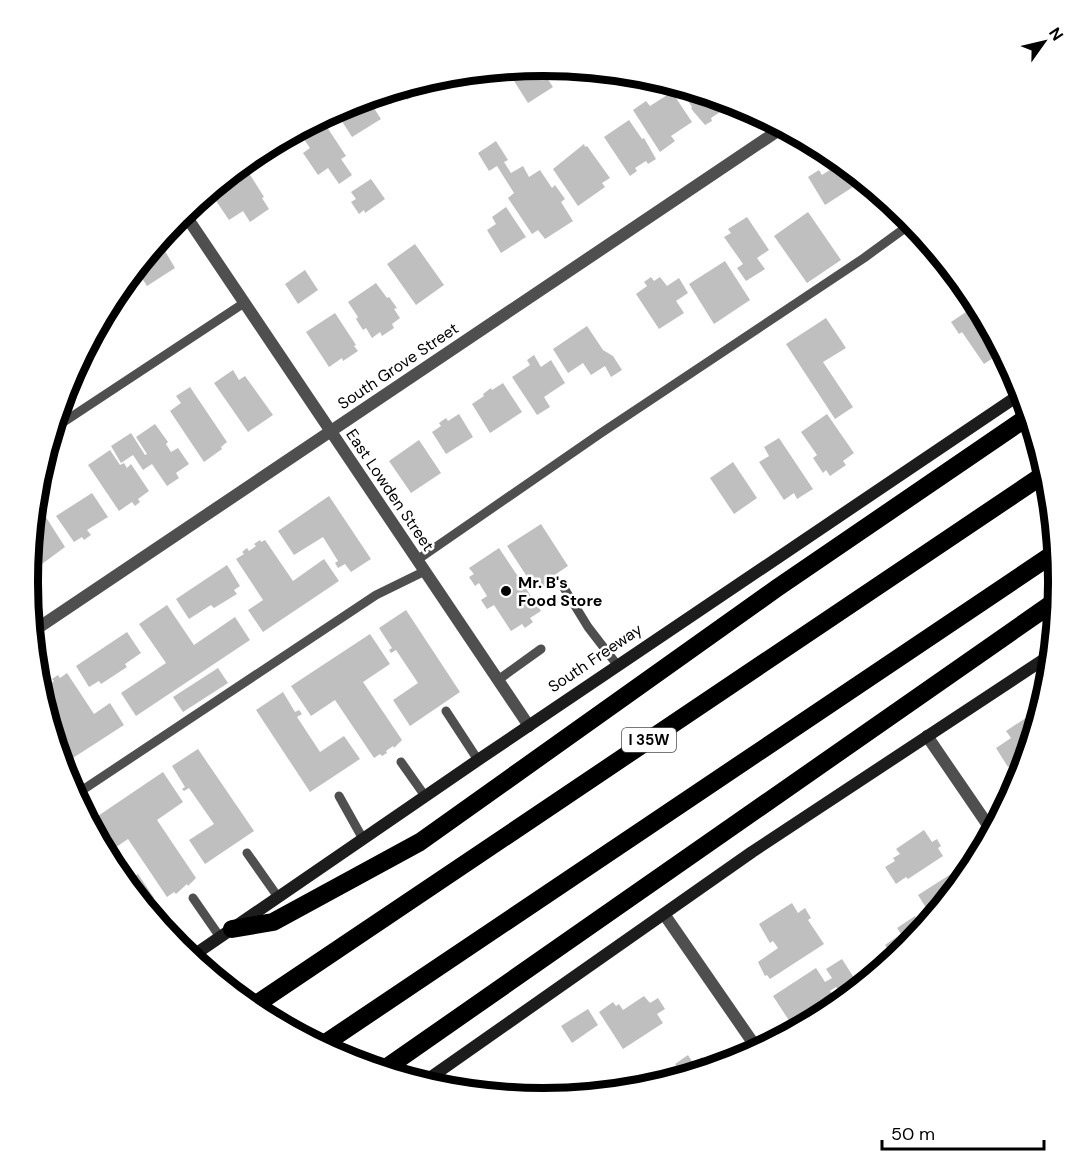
<svg xmlns="http://www.w3.org/2000/svg" width="1086" height="1164" viewBox="0 0 1086 1164" font-family="'DM Sans',sans-serif">
<style>
.building{fill:#bfbfbf}
.lines{fill:none;stroke-linecap:round;stroke-linejoin:round}
.service{stroke:#4f4f4f;stroke-width:9}
.minor{stroke:#4f4f4f;stroke-width:12}
.tertiary{stroke:#4f4f4f;stroke-width:12}
.secondary{stroke:#1c1c1c;stroke-width:12}
.motorway{stroke:#000;stroke-width:18}
.poi-dot{fill:#000;stroke:#fff;stroke-width:2}
.labels{text-anchor:middle;dominant-baseline:central;stroke-width:5;stroke-linejoin:round;paint-order:stroke}
.shield{fill:#fff;stroke:#4c4c4c;stroke-width:1.5}
.shield-label{font-size:15px;font-weight:bold;fill:#000}
.street-label{font-size:16px;fill:#000;stroke:#fff}
.poi-label{font-size:16px;font-weight:bold;fill:#000;stroke:#fff;text-anchor:start}
.rim{fill:none;stroke:#000;stroke-width:8}
</style>
<rect width="100%" height="100%" fill="#fff"/>
<g class="building">
<polygon points="539,66 553,87 528,103 514,81"/>
<polygon points="410,86 412,88 415,87 419,93 407,100 404,95 391,104 385,93"/>
<polygon points="679,87 725,101 729,106 711,118 712,121 705,125 693,111 691,108 692,107"/>
<polygon points="672,92 692,122 671,136 675,141 660,152 633,110 646,101 650,106"/>
<polygon points="368,99 381,119 352,137 338,115 351,107 349,104 355,102 356,104"/>
<polygon points="321,118 346,156 341,159 352,175 339,184 328,168 318,175 303,153 310,148 299,132"/>
<polygon points="629,120 642,139 644,138 656,159 648,164 646,161 635,168 637,171 630,176 604,137"/>
<polygon points="496,141 508,160 504,162 511,173 523,166 529,177 540,170 552,188 555,185 565,199 561,202 573,221 545,239 538,230 532,234 508,198 514,193 497,166 489,171 478,153"/>
<polygon points="584,144 585,147 587,146 610,178 602,183 605,187 578,206 553,169"/>
<polygon points="839,164 853,187 825,205 808,177 819,170 822,175"/>
<polygon points="247,170 264,197 262,198 269,209 250,222 243,211 229,220 212,195"/>
<polygon points="856,175 881,195 874,201"/>
<polygon points="371,179 385,199 365,213 364,210 359,214 351,202 356,199 351,192"/>
<polygon points="506,207 526,237 501,253 487,230 496,224 492,217"/>
<polygon points="808,212 841,260 807,283 774,236"/>
<polygon points="747,217 769,250 757,258 765,269 746,281 737,268 743,264 724,237 731,233 728,229"/>
<polygon points="159,241 175,268 147,286 136,269"/>
<polygon points="415,244 444,285 416,305 387,264"/>
<polygon points="725,261 750,300 714,324 689,284"/>
<polygon points="305,270 318,290 298,304 285,284"/>
<polygon points="651,277 654,281 660,277 667,286 679,278 688,293 676,301 684,313 659,329 636,294 647,286 644,282"/>
<polygon points="376,283 387,298 389,297 397,308 394,309 400,318 392,324 394,328 382,336 380,332 372,338 366,328 363,330 356,319 358,317 348,302"/>
<polygon points="975,306 977,309 979,308 1002,352 984,364 962,332 959,334 951,322"/>
<polygon points="335,313 356,345 354,346 358,351 343,361 342,358 329,367 306,332"/>
<polygon points="826,318 846,348 823,362 853,407 835,419 786,344"/>
<polygon points="587,326 603,350 613,356 622,370 611,377 605,366 591,375 583,363 568,373 553,349"/>
<polygon points="534,355 541,367 551,360 565,383 544,397 550,407 537,415 512,377 530,365 527,360"/>
<polygon points="233,370 239,380 245,376 273,415 248,432 214,383"/>
<polygon points="503,383 522,412 490,433 472,404 484,396 483,394 491,388 492,390"/>
<polygon points="190,387 227,442 221,447 222,449 204,462 170,411 181,403 176,396"/>
<polygon points="459,414 473,437 446,454 432,432 441,426 439,423 446,418 448,421"/>
<polygon points="827,414 854,453 843,461 846,465 830,476 826,470 823,473 813,458 817,455 801,432"/>
<polygon points="155,424 168,442 166,444 171,452 178,448 189,464 176,473 179,478 167,486 152,464 143,470 133,455 121,463 111,446 131,433 145,455 147,454 136,437"/>
<polygon points="779,438 813,489 797,499 794,493 784,500 759,462 769,456 764,447"/>
<polygon points="419,440 441,473 411,493 389,461"/>
<polygon points="110,450 120,465 124,463 127,468 131,464 149,491 138,499 140,502 135,506 132,502 119,511 88,465"/>
<polygon points="733,462 757,498 734,514 710,478"/>
<polygon points="92,493 108,517 87,530 91,535 84,540 82,537 74,542 56,516"/>
<polygon points="329,496 371,559 351,572 345,564 338,568 335,563 338,561 323,537 294,555 278,531"/>
<polygon points="42,511 65,547 42,564 31,546 33,524 35,523 33,517"/>
<polygon points="541,524 568,566 553,576 555,579 542,588 540,585 535,589 507,546"/>
<polygon points="260,540 261,542 265,540 293,581 324,559 339,581 263,632 248,610 263,600 236,559 244,554 242,552 247,548 249,551 256,546 254,544"/>
<polygon points="499,548 541,611 530,618 533,622 525,628 522,624 511,631 494,605 487,609 481,600 487,596 479,583 475,586 469,577 474,574 469,568"/>
<polygon points="227,565 240,586 234,590 237,594 214,608 211,605 189,619 176,599"/>
<polygon points="167,605 194,645 235,617 250,640 136,716 121,693 166,663 139,624"/>
<polygon points="406,610 460,692 410,726 393,700 418,683 396,650 391,653 389,650 392,648 379,628"/>
<polygon points="127,632 141,653 125,664 127,667 101,684 99,681 89,687 76,666"/>
<polygon points="370,634 390,664 363,682 402,740 394,748 393,746 386,751 387,753 382,756 380,754 374,758 335,700 311,716 291,686"/>
<polygon points="218,668 228,683 183,712 173,697"/>
<polygon points="67,673 94,714 110,703 124,725 62,765 54,740 65,734 42,698 40,691 42,690 40,687 45,684 47,687 54,681 52,679 58,675 60,678"/>
<polygon points="283,692 295,712 299,710 302,714 297,717 320,752 344,736 360,759 310,792 256,710"/>
<polygon points="1041,708 1028,754 1008,767 996,748 1011,738 1006,731"/>
<polygon points="198,749 254,831 205,864 189,840 214,824 189,788 184,791 182,789 185,787 172,766"/>
<polygon points="1024,765 1020,780 1017,786 1009,775"/>
<polygon points="163,772 183,802 157,820 196,878 188,886 187,884 176,894 174,892 167,897 128,839 106,854 89,822"/>
<polygon points="924,830 932,842 937,839 941,846 938,848 943,856 908,879 906,877 896,884 885,867 895,861 893,858 900,854 896,849"/>
<polygon points="138,874 154,898 143,904 125,883"/>
<polygon points="951,874 958,885 932,917 918,895"/>
<polygon points="792,903 798,913 805,908 811,918 808,920 824,944 770,979 767,975 765,976 758,962 778,948 773,941 770,943 759,924"/>
<polygon points="915,916 923,928 908,947 894,958 885,945 901,934 897,928"/>
<polygon points="842,959 858,984 842,995 836,987 830,991 833,996 790,1022 773,996 816,968 825,982 832,978 826,969"/>
<polygon points="644,996 650,1003 658,998 665,1009 657,1014 663,1023 623,1049 599,1012 613,1002 616,1006 619,1004 623,1010"/>
<polygon points="588,1009 598,1025 572,1043 561,1026"/>
<polygon points="688,1055 693,1063 702,1057 707,1066 699,1071 683,1076 675,1064"/>
</g>
<g class="lines">
<g class="service">
<polyline points="53,429 244,303"/>
<polyline points="417,560 601,433 864,258 912,223"/>
<polyline points="564,588 588,627 618,666"/>
<polyline points="498,680 541,649"/>
<polyline points="446,711 478,760"/>
<polyline points="401,762 425,796"/>
<polyline points="75,795 376,595 425,571"/>
<polyline points="339,796 363,839"/>
<polyline points="247,853 278,897"/>
<polyline points="193,898 220,937"/>
</g>
<g class="minor">
<polyline points="184,213 529,726"/>
<polyline points="32,632 782,128"/>
<polyline points="664,914 758,1050"/>
</g>
<polyline class="tertiary" points="927,736 992,831"/>
<g class="secondary">
<polyline points="191,957 478,760 1022,393"/>
<polyline points="424,1082 752,852 1052,654"/>
</g>
<g class="motorway">
<polyline points="232,929 273,922 420,842 777,588 1029,416"/>
<polyline points="252,1007 1046,473"/>
<polyline points="321,1046 1056,552"/>
<polyline points="383,1070 1057,600"/>
</g>
</g>
<circle class="poi-dot" cx="506" cy="591" r="6"/>
<g class="labels">
<rect class="shield" x="622" y="728" width="54" height="24" rx="4.5"/>
<g class="shield-label">
<text x="649" y="740">I 35W</text>
</g>
<g class="street-label">
<text transform="translate(398 366) rotate(-34)">South Grove Street</text>
<text transform="translate(390 490) rotate(56)">East Lowden Street</text>
<text transform="translate(595 658) rotate(-34)">South Freeway</text>
</g>
<g class="poi-label">
<text x="518" y="582">Mr. B's<tspan x="518" dy="18">Food Store</tspan></text>
</g>
</g>
<path d="M0 0H1086V1164H0ZM543 76H543A505 505 0 0 1 1048 581V583A505 505 0 0 1 543 1088H543A505 505 0 0 1 38 583V581A505 505 0 0 1 543 76Z" fill="#fff" fill-rule="evenodd"/>
<path class="rim" d="M543 76H543A505 505 0 0 1 1048 581V583A505 505 0 0 1 543 1088H543A505 505 0 0 1 38 583V581A505 505 0 0 1 543 76Z"/>
<g transform="translate(1044 42) rotate(56)" stroke="#ffffff" stroke-width="4.5" paint-order="stroke">
<path d="M0-4.5L10 22L0 15L-10 22Z" fill="#000000"/>
<text y="-9" font-size="16" font-weight="bold" text-anchor="middle" fill="#000000">N</text>
</g>
<path d="M882 1140v9h162v-9" fill="none" stroke="#000000" stroke-width="3"/>
<text x="891" y="1140" font-size="18" fill="#000000" stroke="#ffffff" stroke-width="4.5" paint-order="stroke">50 m</text>
</svg>
